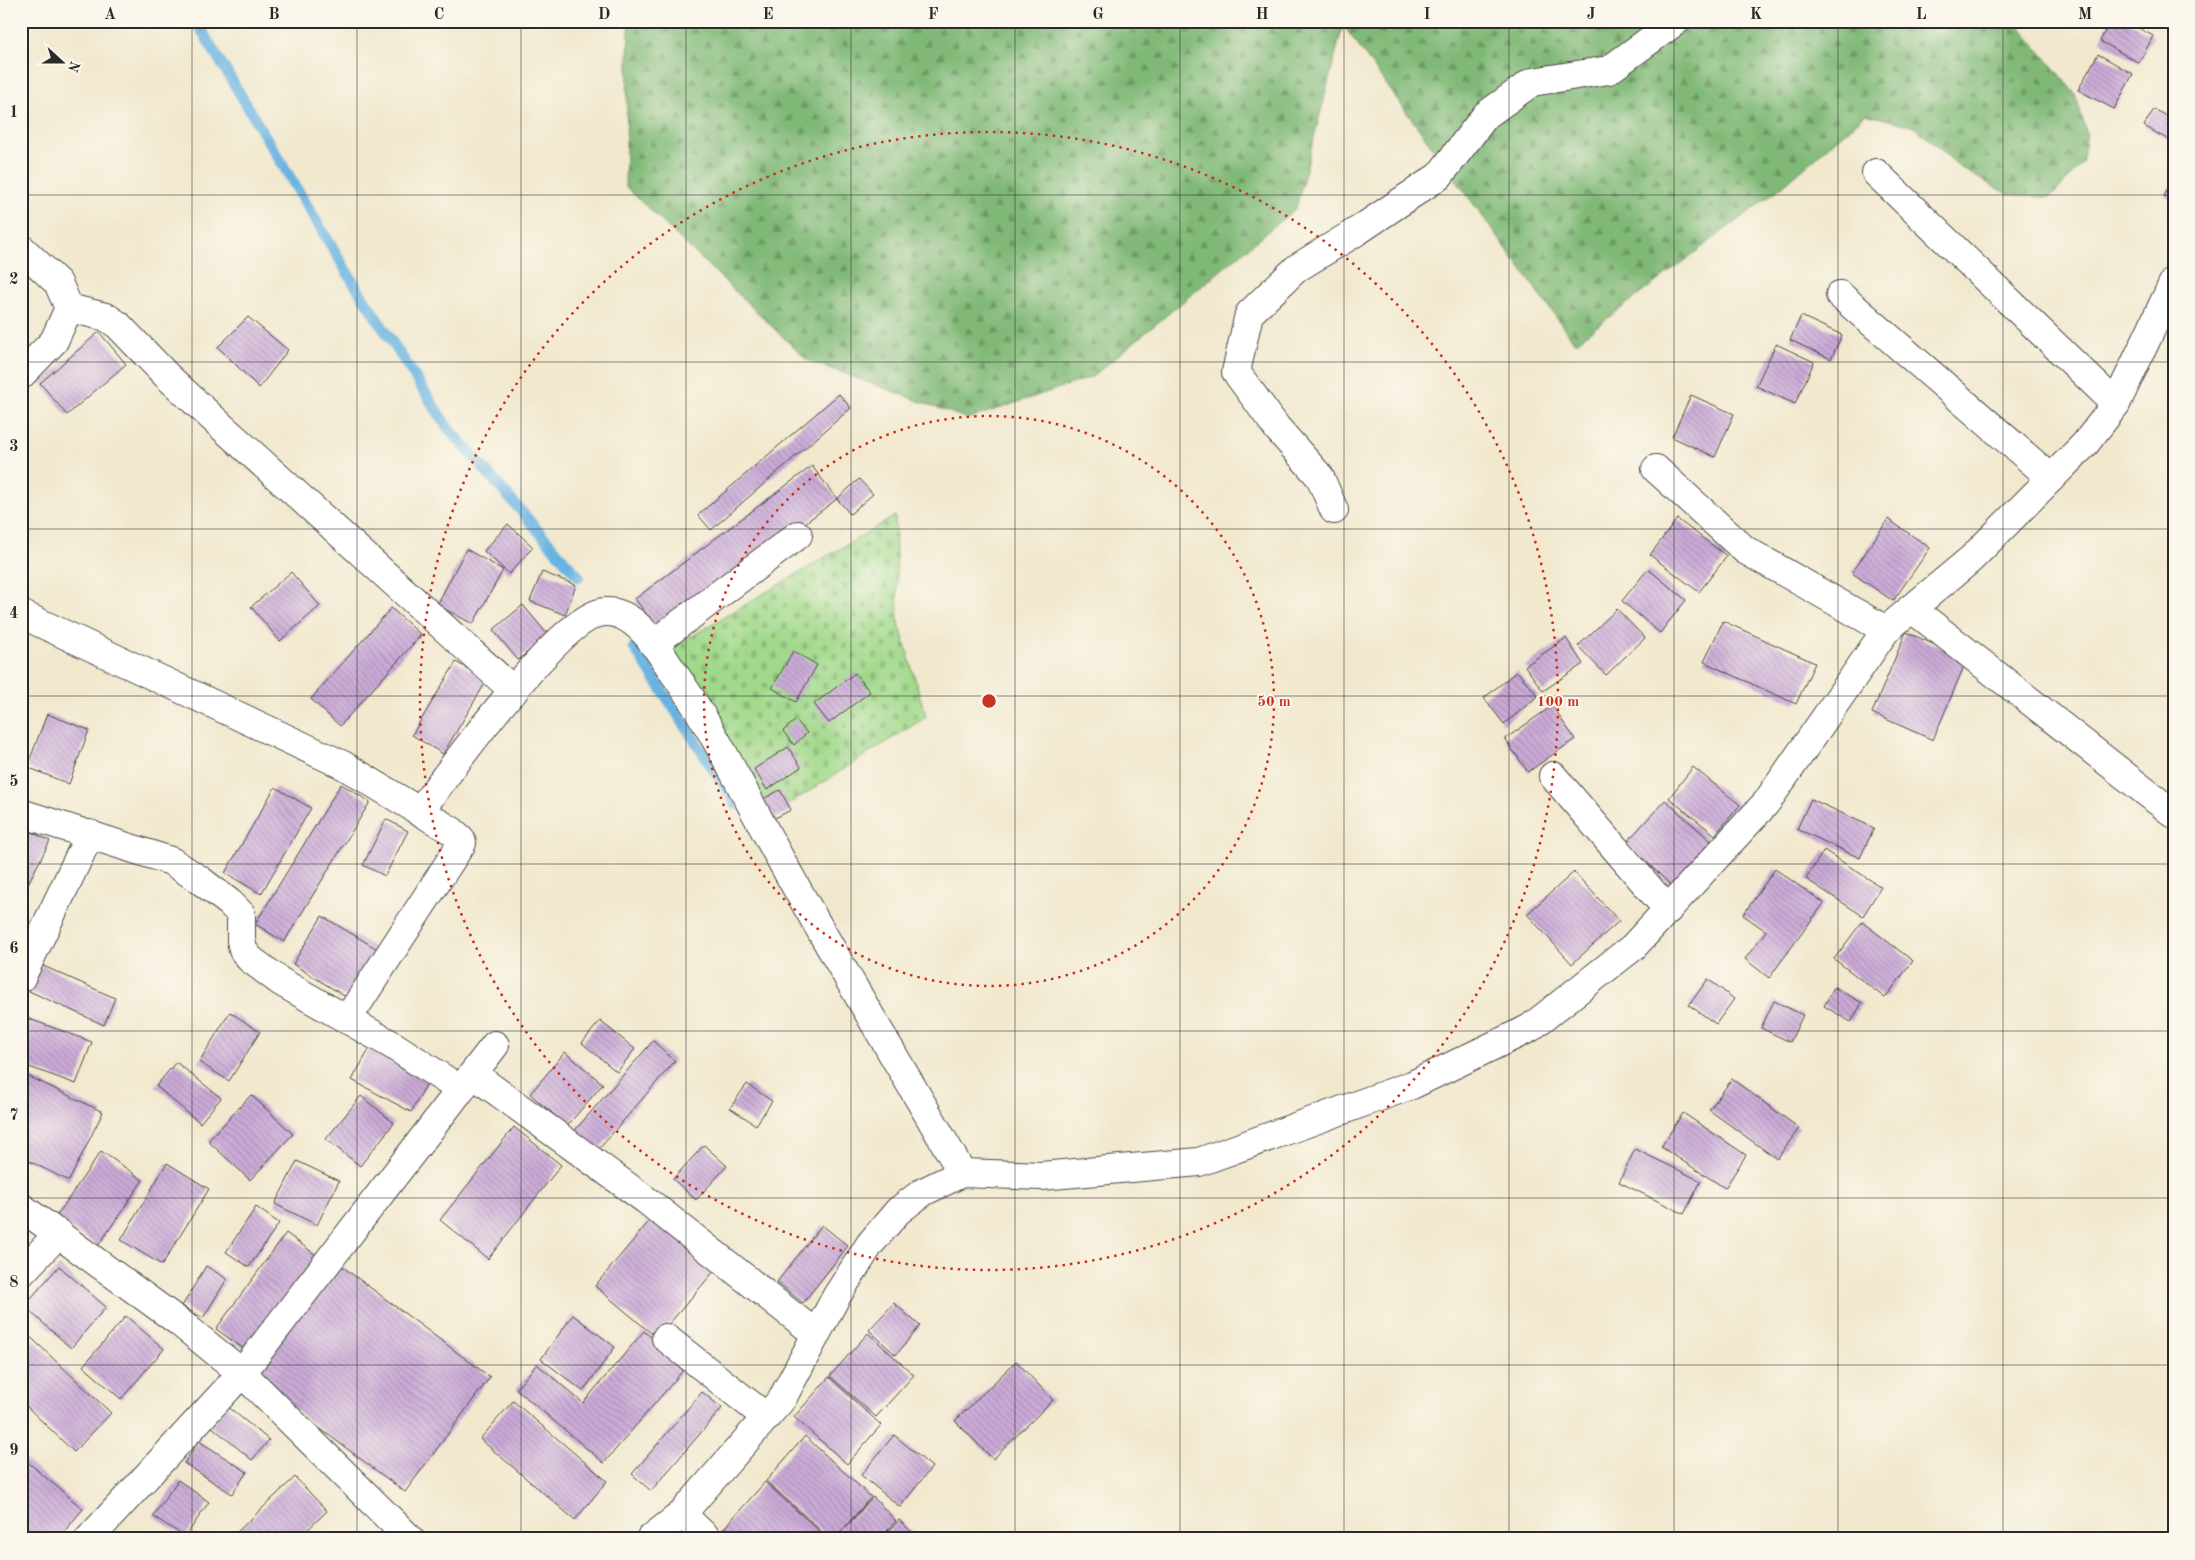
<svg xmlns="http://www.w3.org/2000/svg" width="2195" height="1560" viewBox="0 0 2195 1560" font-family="'Old Standard TT',serif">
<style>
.forest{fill:url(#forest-firs);stroke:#567251}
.cemetery{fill:url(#cemetery-stones);stroke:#66825b}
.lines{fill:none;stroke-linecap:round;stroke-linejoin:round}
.stream{stroke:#68b3e1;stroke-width:11}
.building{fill:url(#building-back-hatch)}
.minor-casing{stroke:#494743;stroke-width:30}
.minor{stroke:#fff;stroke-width:28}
.grid{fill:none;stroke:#2b2b2b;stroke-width:1;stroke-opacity:0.55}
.ring{fill:none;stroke:#c8321e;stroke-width:2.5;stroke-dasharray:2.5 5}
.centre{fill:#c8321e;stroke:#fbf7ec;stroke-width:2.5}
.ring-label{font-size:15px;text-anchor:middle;font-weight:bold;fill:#c8321e;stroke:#fbf7ec;stroke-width:4;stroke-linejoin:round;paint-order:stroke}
.neatline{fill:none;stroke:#2b2b2b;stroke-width:2}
.grid-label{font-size:16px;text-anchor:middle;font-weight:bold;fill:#2b2b2b}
</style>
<defs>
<pattern id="forest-firs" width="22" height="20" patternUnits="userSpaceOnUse" patternTransform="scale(1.25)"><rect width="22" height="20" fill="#80b977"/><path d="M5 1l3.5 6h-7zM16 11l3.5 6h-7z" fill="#699762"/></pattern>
<pattern id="cemetery-stones" width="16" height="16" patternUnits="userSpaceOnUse" patternTransform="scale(1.25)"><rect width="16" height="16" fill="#a1d98b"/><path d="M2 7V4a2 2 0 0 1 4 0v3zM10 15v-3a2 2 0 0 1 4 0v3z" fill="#8bba78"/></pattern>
<pattern id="building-back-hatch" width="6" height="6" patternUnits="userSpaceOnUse" patternTransform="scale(1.25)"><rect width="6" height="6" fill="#cbabd8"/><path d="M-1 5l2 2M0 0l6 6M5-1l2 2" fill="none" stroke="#a58baf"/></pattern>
</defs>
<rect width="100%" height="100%" fill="#fbf7ec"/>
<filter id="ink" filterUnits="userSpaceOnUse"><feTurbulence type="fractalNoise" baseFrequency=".02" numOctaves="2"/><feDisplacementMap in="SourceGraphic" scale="10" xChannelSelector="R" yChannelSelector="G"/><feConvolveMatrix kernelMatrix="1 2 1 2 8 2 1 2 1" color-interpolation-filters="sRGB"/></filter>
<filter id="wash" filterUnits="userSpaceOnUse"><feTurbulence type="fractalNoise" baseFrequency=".0096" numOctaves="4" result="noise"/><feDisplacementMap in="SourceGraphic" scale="20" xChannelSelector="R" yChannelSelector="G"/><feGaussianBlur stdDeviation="1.12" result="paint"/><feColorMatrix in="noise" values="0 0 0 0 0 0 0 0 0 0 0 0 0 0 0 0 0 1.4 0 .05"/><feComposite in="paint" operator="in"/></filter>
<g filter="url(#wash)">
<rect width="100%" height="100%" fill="#f1e8ce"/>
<polygon class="forest" points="629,21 2015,21 2075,94 2087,134 2082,164 2050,198 2007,194 1962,169 1915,127 1866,114 1779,189 1575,343 1343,25 1296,208 1092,377 968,419 807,360 625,186"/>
<polygon class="cemetery" points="895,516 898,620 926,717 773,814 670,649"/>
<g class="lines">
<g class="stream">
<polyline points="196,21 350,277 448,428 579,577"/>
<polyline points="634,647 736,804"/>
</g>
</g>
<g id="blocks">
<g class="building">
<polygon points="2110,21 2126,21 2153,36 2139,63 2100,41"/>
<polygon points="2098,54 2133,74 2114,109 2078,90"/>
<polygon points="2154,109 2174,120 2174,143 2144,126"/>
<polygon points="2174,179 2174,201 2164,196"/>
<polygon points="1801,316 1842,335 1831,359 1790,340"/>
<polygon points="248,317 288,350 259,388 218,347"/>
<polygon points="99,332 126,364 67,415 40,383"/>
<polygon points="1776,344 1814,362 1795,404 1756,386"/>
<polygon points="839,394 851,408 711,530 698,515"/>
<polygon points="1691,395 1734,414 1715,457 1672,437"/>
<polygon points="812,466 837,499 859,479 873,494 850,514 837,499 660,632 635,599"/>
<polygon points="1677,519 1727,556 1699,592 1650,555"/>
<polygon points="1888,519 1930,548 1893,601 1852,573"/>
<polygon points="508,524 533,547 509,574 484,551"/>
<polygon points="466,549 503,570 473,624 437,605"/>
<polygon points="1648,569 1686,600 1660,633 1622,601"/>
<polygon points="291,572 320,606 280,641 251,607"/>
<polygon points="542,572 576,585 565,615 530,601"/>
<polygon points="523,605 548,635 518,660 493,630"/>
<polygon points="391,608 421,635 340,726 311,699"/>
<polygon points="1617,609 1645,638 1606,675 1578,646"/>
<polygon points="1723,621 1815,663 1796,704 1704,662"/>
<polygon points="1906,632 1967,659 1933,740 1872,713"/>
<polygon points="1566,638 1583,664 1543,691 1525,666"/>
<polygon points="793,651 817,665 796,702 772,688"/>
<polygon points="456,662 487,680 443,754 412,735"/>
<polygon points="1517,671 1538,696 1504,724 1484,698"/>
<polygon points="855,673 870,692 829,723 814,704"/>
<polygon points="1552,706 1575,739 1528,772 1505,739"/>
<polygon points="47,714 89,730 69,784 27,767"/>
<polygon points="796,720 807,733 794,745 783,731"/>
<polygon points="788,747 801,767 767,790 754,769"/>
<polygon points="1693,767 1740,805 1715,835 1669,798"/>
<polygon points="341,784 370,802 284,942 255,924"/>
<polygon points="275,787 311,808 261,894 225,873"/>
<polygon points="780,790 791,810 773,819 763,799"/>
<polygon points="1811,799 1874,828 1860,858 1797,829"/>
<polygon points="1665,800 1711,841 1671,885 1626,843"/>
<polygon points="386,819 408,831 385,876 363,865"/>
<polygon points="21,827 50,841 21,897"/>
<polygon points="1824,850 1881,887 1863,916 1806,879"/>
<polygon points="1775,869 1824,903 1769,978 1745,959 1766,931 1743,915"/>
<polygon points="1574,872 1619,921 1572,964 1527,914"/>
<polygon points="322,916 384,953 354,1002 293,964"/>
<polygon points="1862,922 1913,961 1885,998 1834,959"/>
<polygon points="41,965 115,998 104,1025 29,991"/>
<polygon points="1708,979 1734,999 1716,1024 1689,1005"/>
<polygon points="1834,987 1862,1003 1851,1022 1824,1006"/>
<polygon points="1774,1001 1803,1015 1790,1042 1761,1028"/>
<polygon points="230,1012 260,1032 229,1081 199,1062"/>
<polygon points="24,1017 92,1042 76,1084 21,1064 21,1024"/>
<polygon points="600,1021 635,1049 617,1072 582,1043"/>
<polygon points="653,1041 675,1061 592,1157 569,1137"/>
<polygon points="371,1046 430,1078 411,1112 352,1080"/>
<polygon points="565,1052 603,1084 567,1126 530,1094"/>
<polygon points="176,1062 221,1098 200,1123 156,1086"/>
<polygon points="24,1074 103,1112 69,1181 21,1157 21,1079"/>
<polygon points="1732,1079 1799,1128 1777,1159 1709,1110"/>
<polygon points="747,1084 772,1101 756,1125 730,1108"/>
<polygon points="251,1095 293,1134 250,1180 208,1141"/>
<polygon points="361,1096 394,1123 360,1166 326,1139"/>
<polygon points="1683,1113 1746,1155 1725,1188 1661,1147"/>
<polygon points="514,1127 561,1165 488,1259 440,1220"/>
<polygon points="704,1145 727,1166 696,1200 673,1179"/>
<polygon points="1635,1149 1701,1181 1684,1214 1619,1182"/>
<polygon points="101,1151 143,1180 98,1246 56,1217"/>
<polygon points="297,1161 339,1181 317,1225 275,1204"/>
<polygon points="167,1163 209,1189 162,1265 121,1240"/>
<polygon points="256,1207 279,1223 249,1267 226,1252"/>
<polygon points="651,1219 721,1263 657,1338 595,1286"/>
<polygon points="822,1225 848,1246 803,1303 777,1282"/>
<polygon points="286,1233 320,1258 251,1354 216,1329"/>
<polygon points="336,1262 490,1377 405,1492 251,1377"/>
<polygon points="59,1266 106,1307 71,1348 24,1306"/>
<polygon points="206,1266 227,1279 203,1318 182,1306"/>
<polygon points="894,1303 920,1326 896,1355 869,1330"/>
<polygon points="573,1315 615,1347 583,1391 541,1359"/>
<polygon points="126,1316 164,1349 121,1399 83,1366"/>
<polygon points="22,1329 111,1413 74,1452 21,1401"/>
<polygon points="644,1331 686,1367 604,1463 516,1389 537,1364 583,1403"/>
<polygon points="868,1333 914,1375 876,1417 830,1376"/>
<polygon points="1016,1361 1053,1400 993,1459 955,1421"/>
<polygon points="829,1377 881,1425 847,1464 794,1417"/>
<polygon points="702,1392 722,1408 651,1491 632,1474"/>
<polygon points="513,1401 607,1481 575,1520 480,1439"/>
<polygon points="227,1406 269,1440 252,1460 211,1426"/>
<polygon points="894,1435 932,1467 900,1507 861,1475"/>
<polygon points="805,1436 871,1497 840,1533 873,1497 896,1521 880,1539 830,1539 766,1481"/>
<polygon points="199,1441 247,1472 232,1494 184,1463"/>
<polygon points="24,1459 83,1509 58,1539 21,1539 21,1462"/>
<polygon points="295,1477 327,1511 298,1539 236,1539 233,1536"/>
<polygon points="178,1480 209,1502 185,1537 153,1516"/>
<polygon points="765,1482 818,1530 811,1539 724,1539 719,1534"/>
<polygon points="899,1520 919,1539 882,1539"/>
</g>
</g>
</g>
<g filter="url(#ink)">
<use href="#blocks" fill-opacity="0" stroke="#494743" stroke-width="1"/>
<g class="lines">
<g class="minor-casing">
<g id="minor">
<polyline points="1876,173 2116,404"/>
<polyline points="21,248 58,283 69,308 54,341 21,375"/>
<polyline points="1840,295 2051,478"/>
<polyline points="69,308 106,317 118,325 167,376 219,424 514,691"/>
<polyline points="1656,469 1745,550 1886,630"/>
<polyline points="1334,510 1320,477 1277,428 1236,372 1249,314 1297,268 1359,230 1439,176 1486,115 1532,82 1609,70 1676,21"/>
<polyline points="1911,608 2174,814"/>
<polyline points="21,614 343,765 452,831 461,839 462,843 347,1020"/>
<polyline points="653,644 798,535"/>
<polyline points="1553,776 1668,910"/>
<path d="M419,812C448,773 562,614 605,612C622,611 635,622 646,634C655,644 663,657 671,669C710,723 739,783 771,842C832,954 899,1063 962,1173"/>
<polyline points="21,813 171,861 200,880 230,903 241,914 241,940 243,950 250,959 281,982 394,1046 461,1090"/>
<polyline points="21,978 90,834"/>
<polyline points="473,1074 646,1200 816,1334"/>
<polyline points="21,1207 179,1322 242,1373 410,1539"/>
<polyline points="21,1273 59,1233"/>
<polyline points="666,1338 766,1417"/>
<polyline points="682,1514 708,1539"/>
<polyline points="89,1539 242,1373 495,1045"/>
<polyline points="650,1539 682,1514 782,1399 836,1297 870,1244 898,1211 923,1192 962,1173 1041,1176 1199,1162 1412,1085 1530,1028 1633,947 1766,803 1886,630 1971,559 2085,444 2116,404 2174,281"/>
</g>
</g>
<use href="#minor" class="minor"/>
</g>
</g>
<path class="grid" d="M192,21V1539M357,21V1539M521,21V1539M686,21V1539M851,21V1539M1015,21V1539M1180,21V1539M1344,21V1539M1509,21V1539M1674,21V1539M1838,21V1539M2003,21V1539M21,195H2174M21,362H2174M21,529H2174M21,696H2174M21,864H2174M21,1031H2174M21,1198H2174M21,1365H2174"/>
<g class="ring">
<circle cx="989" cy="701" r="285"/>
<circle cx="989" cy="701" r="569"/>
</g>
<circle cx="989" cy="701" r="8" class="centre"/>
<g class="ring-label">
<text x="1274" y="706">50 m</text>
<text x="1558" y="706">100 m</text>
</g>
<rect width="2195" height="1560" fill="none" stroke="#fbf7ec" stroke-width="55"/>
<g transform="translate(62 62) rotate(111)" stroke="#fbf7ec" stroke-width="4" paint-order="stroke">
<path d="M0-4L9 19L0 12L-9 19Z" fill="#2b2b2b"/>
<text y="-8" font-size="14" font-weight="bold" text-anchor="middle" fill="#2b2b2b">N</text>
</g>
<rect x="28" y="28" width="2140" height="1504" class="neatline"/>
<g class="grid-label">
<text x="110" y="19">A</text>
<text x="274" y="19">B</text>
<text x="439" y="19">C</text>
<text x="604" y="19">D</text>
<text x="768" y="19">E</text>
<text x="933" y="19">F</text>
<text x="1098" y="19">G</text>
<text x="1262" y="19">H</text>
<text x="1427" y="19">I</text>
<text x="1591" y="19">J</text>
<text x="1756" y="19">K</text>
<text x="1921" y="19">L</text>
<text x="2085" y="19">M</text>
<text x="14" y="117">1</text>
<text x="14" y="284">2</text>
<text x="14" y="451">3</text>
<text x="14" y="618">4</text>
<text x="14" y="786">5</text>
<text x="14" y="953">6</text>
<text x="14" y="1120">7</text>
<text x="14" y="1287">8</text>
<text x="14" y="1455">9</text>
</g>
</svg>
